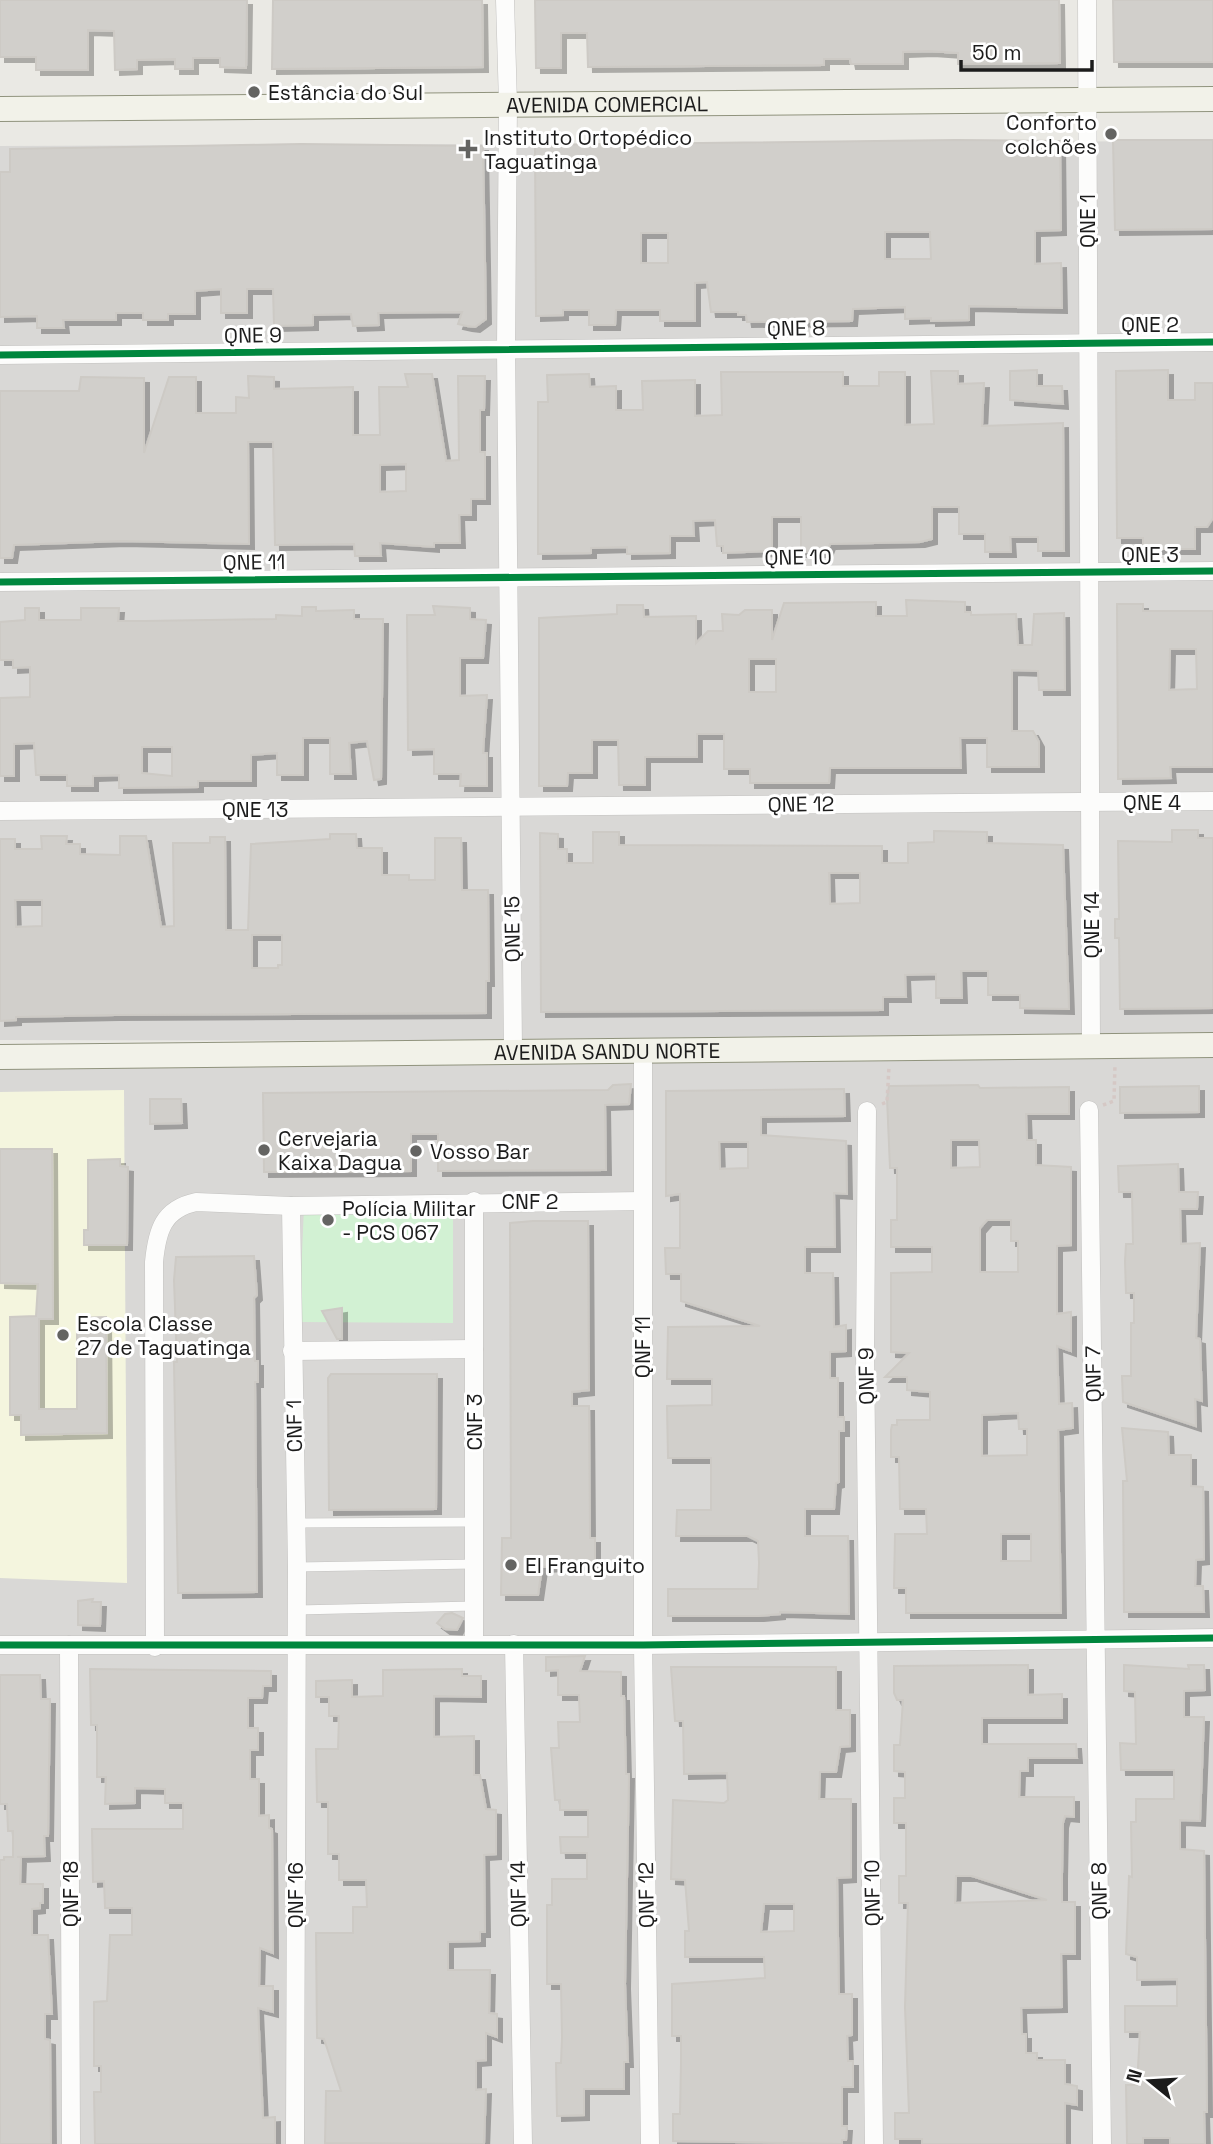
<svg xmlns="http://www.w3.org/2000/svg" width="1213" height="2144" viewBox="0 0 1213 2144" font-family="'Space Grotesk',sans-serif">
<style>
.residential{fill:#d9d8d6}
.education{fill:#f4f5de}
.park{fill:#d2f1d3}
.building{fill:#d1cfcb;stroke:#cdcac5;stroke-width:2;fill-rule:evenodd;filter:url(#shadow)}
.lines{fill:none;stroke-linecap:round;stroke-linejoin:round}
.lane-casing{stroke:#c3c2c0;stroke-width:10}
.street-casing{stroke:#c3c2c0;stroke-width:19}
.secondary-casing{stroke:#90937d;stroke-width:26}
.path{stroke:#d5c8c5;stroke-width:3.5;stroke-dasharray:3.5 3.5;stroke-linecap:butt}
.lane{stroke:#fcfcfb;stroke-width:9}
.street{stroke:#fcfcfb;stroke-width:18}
.secondary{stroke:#f2f2e9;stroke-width:24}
.cycleway-casing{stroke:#fff;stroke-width:11}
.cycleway{stroke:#00873e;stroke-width:7}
.poi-dot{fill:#646462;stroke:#fff;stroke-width:2.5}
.labels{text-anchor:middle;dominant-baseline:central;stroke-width:6;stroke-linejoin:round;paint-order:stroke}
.poi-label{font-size:21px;fill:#1c1c1c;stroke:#fff;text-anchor:start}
.street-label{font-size:21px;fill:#1c1c1c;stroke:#fff}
</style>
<defs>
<filter id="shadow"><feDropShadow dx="5" dy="5" stdDeviation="0" flood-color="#0004"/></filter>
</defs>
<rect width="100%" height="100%" fill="#eae9e4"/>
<g class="residential">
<polygon points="1213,141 1213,1042 0,1040 0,146"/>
<polygon points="1213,1045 1213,2144 0,2144 0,1054"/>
</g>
<polygon class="education" points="124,1090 127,1583 0,1578 0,1092"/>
<polygon class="park" points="453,1204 453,1323 299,1322 304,1207"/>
<g class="building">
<polygon points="0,0 247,0 246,68 220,67 220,58 193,58 193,69 175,69 175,59 137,60 137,69 115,70 114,31 88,30 88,70 36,70 36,57 0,57"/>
<polygon points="273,0 482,0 483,67 272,69"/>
<polygon points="535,0 1059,0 1060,63 958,64 958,53 929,51 903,52 903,64 851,64 850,59 824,59 824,65 588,67 587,33 561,33 561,68 536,68"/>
<polygon points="1113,0 1213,0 1213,62 1114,62"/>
<path d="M956,140L1060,141L1061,230L1035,231V264L1061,263L1062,308L969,306V320L931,321V318L905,319V307L878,308L853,309L852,321L747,322L746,315H738V312H711L707,282L695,283V321H660V310H616L615,325H589V310H563V315L536,316L535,145ZM885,232H930L931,259H885ZM641,233H668V263H641Z"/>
<polygon points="1113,140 1213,140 1213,229 1115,230"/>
<polygon points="301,144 483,146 486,319 475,327 467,326 458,324 462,312 378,313 379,325 353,326 351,314 313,315 313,325 274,326 273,289 247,289 247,313 221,313 221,289 195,291 195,314 168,314 168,320 143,320 143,313 116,313 116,320 63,320 64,328 37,328 37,316 0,317 0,172 10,172 10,149"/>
<polygon points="1037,370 1037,386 1062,386 1063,404 1010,400 1010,371"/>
<polygon points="1168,370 1168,400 1195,400 1195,383 1213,383 1213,518 1207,527 1195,527 1195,549 1143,549 1143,538 1117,538 1116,371"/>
<polygon points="931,371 958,371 958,384 984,383 982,426 1063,423 1064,551 1038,551 1038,537 1010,537 1011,552 985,552 985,534 959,534 959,507 932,507 932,539 920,542 830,544 827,552 801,552 801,517 772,517 772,551 723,553 723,546 717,546 715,520 693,521 694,536 670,536 670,553 627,554 627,547 591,548 591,553 538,554 538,402 548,402 547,375 589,374 590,387 616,386 616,410 643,410 642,381 695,380 695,416 722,415 721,372 843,372 843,386 879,386 879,372 905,372 905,425 934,424"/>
<path d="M405,374H432L446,461L459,460L458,376H485L484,410H480V452H485V499H471V515H459L460,543H434V547L380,543L381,556H355L354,544L275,545L273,442H248L249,544L121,541L14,545L12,558H0V391H79L81,377L144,378V453L169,377H196V413H236V397L249,398L248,376L274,377V389L353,387V435H380L379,387H408ZM406,464V491L380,492V465Z"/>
<path d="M906,600L965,602V612H971V615L1016,614L1018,645H1032L1034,614L1064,613L1065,690H1039L1038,671L1012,670V731H1033L1039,742V767H987V738H960L961,768H830L829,783H750V769H724V734H697V757H645V785H619L618,740H592V773H568L567,786H539V618L617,614V605H643L644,617L696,616V643L708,631H723L722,614L739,615L745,610H772V640L784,603L876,602V616H907ZM749,659H776V692H749Z"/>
<path d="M1117,604H1143V611H1213V767H1170L1171,778L1118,779ZM1170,649H1196L1197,689L1169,690Z"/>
<polygon points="433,606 470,608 470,619 486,620 483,658 460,658 460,696 487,695 483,753 487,753 487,786 460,786 461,774 434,774 434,749 408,750 407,615 435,615"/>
<path d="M302,607H316V611L354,610V619H383L381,779L374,780L367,741L349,743L351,774H330V738H303V775H277V753L251,755V781H198V787L119,788V775L93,776V786H67V775H36L34,743L14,744V776H0V698L30,697V667L13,668V660H0V622L25,620V608H39V620H81V608H119L118,621H144L276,619V615L302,616ZM142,747H172V776L142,773Z"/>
<polygon points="1172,830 1198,830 1198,838 1213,838 1213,1008 1120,1009 1119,938 1115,938 1115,919 1119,919 1118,841 1172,842"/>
<path d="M934,831L987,832V843L1063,845L1069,1009L1020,1008V995H988V971H961L962,998H936V974L905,975L906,997H883V1010L541,1012L540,833L558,834V849H567V863H593V832H619V845L882,846V863H908V843L934,842ZM829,873H860V903L830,904Z"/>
<path d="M330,834H356L357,848H382V875H409V880H435V838H461L462,890H488L489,981H486V1013L114,1015L16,1017V1020L0,1021V839H15V849H42L41,836H67L66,844H80V854L120,855V836H146L161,927L174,926L173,843H210V837H225L226,930H248L251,844L330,839ZM15,900H42V926L16,927ZM252,935H282V965H278V968H252Z"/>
<polygon points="631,1084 629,1104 605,1105 606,1170 438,1171 438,1134 411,1134 411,1171 264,1172 263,1093 608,1090 613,1085"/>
<path d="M978,1085L980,1088L1069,1087V1114H1026L1027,1140H1036V1165L1071,1167V1245L1057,1246V1314L1071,1312V1351L1057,1346L1059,1404L1072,1403L1073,1428L1058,1430L1061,1613H906V1588H894L895,1534H927L926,1509H900L899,1457H891V1430L892,1425H897V1420H930V1392L907,1390V1377H885L909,1353L891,1352V1273L932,1272V1247H891V1220H897V1168H890L887,1098L889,1086ZM951,1140H979L980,1167L951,1168ZM987,1220H1011V1241H1018V1272H980V1228ZM1018,1413L1019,1429H1027V1455L982,1456V1415ZM1001,1534H1031V1561H1001Z"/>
<polygon points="1199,1086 1199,1112 1120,1113 1120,1087"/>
<path d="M844,1089L845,1116L761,1117V1135L846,1141L847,1194L834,1193L835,1247H805V1273H833L834,1327L846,1325V1351L830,1352V1378H838V1417H844V1431H839V1482L836,1483L834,1509H805V1536H848L849,1614L780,1612V1614L759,1616H668V1589H758L759,1563L758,1541L748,1536H676L677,1510H711V1458H668L667,1406L712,1405V1379H667L668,1327L760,1326L681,1301V1274H666L665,1248H680V1194L666,1196V1091ZM719,1142H748V1168L720,1169Z"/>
<polygon points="150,1099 181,1099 182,1123 150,1124"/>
<polygon points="0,1149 52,1149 53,1319 39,1319 39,1409 77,1409 77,1318 106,1317 107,1433 21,1435 21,1415 10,1415 10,1317 36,1316 38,1284 0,1283"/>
<polygon points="120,1159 120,1166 128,1167 127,1245 84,1245 84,1230 88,1230 88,1160"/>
<polygon points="1178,1164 1179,1192 1198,1192 1197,1209 1180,1209 1181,1244 1200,1243 1196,1338 1200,1339 1202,1401 1195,1399 1196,1426 1123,1402 1122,1376 1131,1376 1131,1323 1134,1323 1134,1293 1126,1293 1125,1261 1126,1244 1133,1244 1132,1192 1119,1192 1118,1166"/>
<polygon points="533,1221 588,1221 589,1390 572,1392 572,1406 589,1406 590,1538 595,1538 595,1564 542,1567 538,1595 501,1595 502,1538 511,1538 510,1223"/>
<polygon points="254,1256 257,1295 254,1298 255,1361 258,1361 258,1382 255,1382 257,1592 178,1593 174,1362 177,1362 174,1280 176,1257"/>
<polygon points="342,1308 342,1339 337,1339 322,1311"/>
<polygon points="331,1374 437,1374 436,1509 329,1510 328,1378"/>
<polygon points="1122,1428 1168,1432 1169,1455 1191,1455 1191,1486 1203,1487 1204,1559 1196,1560 1195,1586 1203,1586 1204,1612 1124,1612 1123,1481 1127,1481"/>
<polygon points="93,1599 92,1602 101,1602 100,1626 78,1625 78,1601"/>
<polygon points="452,1613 463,1618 457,1630 445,1629 437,1623 445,1614"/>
<polygon points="585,1656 580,1671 621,1672 621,1696 624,1696 626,1774 629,1774 625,1984 628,2062 624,2062 624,2089 584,2089 584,2115 557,2116 556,2063 561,2063 562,2037 561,1984 547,1984 547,1905 552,1905 552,1879 587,1879 587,1853 561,1853 560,1837 588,1837 588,1810 560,1810 560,1800 555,1800 551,1748 559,1748 558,1722 580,1722 579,1695 558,1695 558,1670 546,1671 546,1657"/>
<path d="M1028,1665V1695L1062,1694V1718H982V1744H1076L1077,1758H1028V1771H1020L1019,1797H1074V1817L1065,1816L1063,1823L1062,1874V1902H1075V1954H1061L1062,2007L1021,2008L1022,2034H1026V2053H1037V2060H1065V2084L1077,2086V2105L1065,2103V2144H922V2139H895V2113H909L905,2007L908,1903H899V1876H906V1823H894V1798H905V1772L894,1771V1745H900L903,1700H897L894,1693V1666ZM956,1876H972L1047,1900L955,1903Z"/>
<polygon points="1124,1665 1189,1669 1188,1665 1204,1665 1205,1690 1184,1691 1184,1717 1204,1717 1200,1821 1180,1820 1180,1849 1204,1851 1207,2112 1204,2112 1205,2144 1170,2144 1170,2138 1143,2138 1143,2144 1127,2144 1126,2085 1137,2085 1140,2032 1125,2032 1125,2006 1177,2006 1177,1979 1137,1980 1137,1957 1126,1954 1129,1876 1132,1877 1131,1822 1136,1822 1136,1799 1174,1799 1174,1770 1121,1770 1120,1743 1136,1744 1135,1692 1124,1691"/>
<path d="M671,1667H836V1710H850V1746L840,1747L836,1772H820L819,1799H851V1877L837,1878L839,1994H852V2035L847,2036L848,2061H853V2087H842V2126H847L846,2140H842V2144L673,2141V2114H680L681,2062V2036H672V1984L765,1978L764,1957H685V1931H689L685,1880L671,1879L673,1800L724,1803L728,1800L727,1773L684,1774L683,1721H675ZM764,1904H794V1931L761,1932Z"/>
<polygon points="90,1669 271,1671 271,1686 263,1686 262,1698 248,1698 248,1728 258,1728 258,1750 250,1750 250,1779 259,1779 259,1816 269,1815 269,1828 272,1829 273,1953 260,1948 259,1986 273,1986 273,2012 258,2008 263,2118 275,2117 275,2144 95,2144 94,2092 101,2092 101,2066 94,2066 94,2002 107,2001 110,1935 132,1935 132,1908 105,1908 104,1881 93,1882 92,1829 183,1829 183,1803 165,1803 165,1789 135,1788 135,1803 105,1804 106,1777 97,1777 97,1725 91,1725"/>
<polygon points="462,1669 462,1676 481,1676 481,1697 434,1696 434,1737 474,1736 474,1775 480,1775 486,1809 496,1810 496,1854 484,1855 485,1932 480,1932 480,1941 448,1942 448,1970 490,1970 489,2013 497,2014 497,2037 486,2033 486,2060 476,2061 476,2090 486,2089 484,2144 325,2143 326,2091 341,2091 324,2039 317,2038 316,1933 353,1933 353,1907 367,1907 366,1880 339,1880 339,1854 328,1854 328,1802 317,1802 316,1749 338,1749 339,1716 329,1716 329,1697 316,1697 316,1681 352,1680 352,1697 383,1696 383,1670"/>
<polygon points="0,1675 40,1675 41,1699 50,1699 48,1836 44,1836 45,1856 17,1857 21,1857 20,1884 43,1884 43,1903 40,1903 40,1908 32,1909 32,1935 48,1935 52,2014 45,2014 45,2039 50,2040 51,2144 0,2144 0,1860 4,1860 4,1857 13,1857 13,1831 8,1831 7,1804 0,1804"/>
</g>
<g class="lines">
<g class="lane-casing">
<g id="lane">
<polyline points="297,1523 474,1522"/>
<polyline points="297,1567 474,1564"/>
<polyline points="297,1610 474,1606"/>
</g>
</g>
<g class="street-casing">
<g id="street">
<polyline points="505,0 508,104 506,349 513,1050"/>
<polyline points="1087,0 1091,1049"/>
<polyline points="0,355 1213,342"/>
<polyline points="0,582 1213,571"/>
<polyline points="0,811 1213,801"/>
<polyline points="643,1049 643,1645 650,2144"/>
<polyline points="1089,1110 1102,2144"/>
<polyline points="867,1111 865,1352 874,2144"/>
<polyline points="291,1206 297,1567 295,2144"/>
<polyline points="292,1351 474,1349"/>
<polyline points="474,1643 474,1201"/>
<polyline points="514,1644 523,2144"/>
<polyline points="0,1645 643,1645 1213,1638"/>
<polyline points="69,1645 71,2144"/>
<path d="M155,1647L154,1262C157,1231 163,1209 196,1202L291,1206L642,1201"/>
</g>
</g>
<g class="secondary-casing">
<g id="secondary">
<path id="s1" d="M0,109L1213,99"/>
<path id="s2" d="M0,1057L1213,1045"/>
</g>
</g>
<g class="path">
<polyline points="882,1104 887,1102 889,1067"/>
<polyline points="1103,1105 1114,1101 1115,1064"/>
</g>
<use href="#lane" class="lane"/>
<use href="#street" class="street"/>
<use href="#secondary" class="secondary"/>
<g class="cycleway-casing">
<g id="cycleway">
<polyline points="0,355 1213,342"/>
<polyline points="0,582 1213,571"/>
<polyline points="0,1645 643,1645 1213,1638"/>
</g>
</g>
<use href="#cycleway" class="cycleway"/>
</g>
<g class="poi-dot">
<circle cx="254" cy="92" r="7"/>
<circle cx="1111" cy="134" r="7"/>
<path d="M464.5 138.5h7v7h7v7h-7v7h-7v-7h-7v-7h7z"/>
<circle cx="264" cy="1150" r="7"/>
<circle cx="416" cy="1151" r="7"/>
<circle cx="328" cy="1220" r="7"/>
<circle cx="63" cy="1335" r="7"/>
<circle cx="511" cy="1565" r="7"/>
</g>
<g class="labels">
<g class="poi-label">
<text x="268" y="92">Estância do Sul</text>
<text x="1097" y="122" text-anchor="end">Conforto<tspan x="1097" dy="24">colchões</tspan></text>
<text x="484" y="137">Instituto Ortopédico<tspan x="484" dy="24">Taguatinga</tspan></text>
<text x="278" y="1138">Cervejaria<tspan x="278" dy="24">Kaixa Dagua</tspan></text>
<text x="430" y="1151">Vosso Bar</text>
<text x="342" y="1208">Polícia Militar<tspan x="342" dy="24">- PCS 067</tspan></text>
<text x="77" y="1323">Escola Classe<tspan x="77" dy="24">27 de Taguatinga</tspan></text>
<text x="525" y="1565">El Franguito</text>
</g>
<g class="street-label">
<text stroke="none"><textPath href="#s1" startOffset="607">AVENIDA COMERCIAL</textPath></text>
<text transform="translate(1087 221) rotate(-90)">QNE 1</text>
<text x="1150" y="324">QNE 2</text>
<text transform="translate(796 328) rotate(-1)">QNE 8</text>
<text transform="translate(253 335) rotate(-1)">QNE 9</text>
<text x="1150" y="554">QNE 3</text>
<text transform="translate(798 557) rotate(-1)">QNE 10</text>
<text transform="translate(254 562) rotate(-1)">QNE 11</text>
<text x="1152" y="802">QNE 4</text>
<text transform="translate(801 804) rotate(-1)">QNE 12</text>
<text x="255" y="809">QNE 13</text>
<text transform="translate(1091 925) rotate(-90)">QNE 14</text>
<text transform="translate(512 929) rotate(-91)">QNE 15</text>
<text stroke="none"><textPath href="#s2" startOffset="607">AVENIDA SANDU NORTE</textPath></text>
<text x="530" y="1201">CNF 2</text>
<text transform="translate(642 1347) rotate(-90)">QNF 11</text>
<text transform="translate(1093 1374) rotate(-91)">QNF 7</text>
<text transform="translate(866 1376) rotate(-91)">QNF 9</text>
<text transform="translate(474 1422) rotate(-90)">CNF 3</text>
<text transform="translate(294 1426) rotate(-91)">CNF 1</text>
<text transform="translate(1099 1891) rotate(-91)">QNF 8</text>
<text transform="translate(872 1893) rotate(-91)">QNF 10</text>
<text transform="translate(70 1894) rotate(-90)">QNF 18</text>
<text transform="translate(518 1894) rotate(-91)">QNF 14</text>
<text transform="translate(295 1895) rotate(-90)">QNF 16</text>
<text transform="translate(646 1895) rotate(-91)">QNF 12</text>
</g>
</g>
<g transform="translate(1150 2081) rotate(288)" stroke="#ffffff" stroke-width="5" paint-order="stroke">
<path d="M0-5L12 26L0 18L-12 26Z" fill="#1c1c1c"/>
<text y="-10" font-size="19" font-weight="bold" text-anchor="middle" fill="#1c1c1c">N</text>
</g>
<path d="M961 60v10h131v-10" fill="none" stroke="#1c1c1c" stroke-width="3.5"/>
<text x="972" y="60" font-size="21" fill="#1c1c1c" stroke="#ffffff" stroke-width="5" paint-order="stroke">50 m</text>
</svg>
